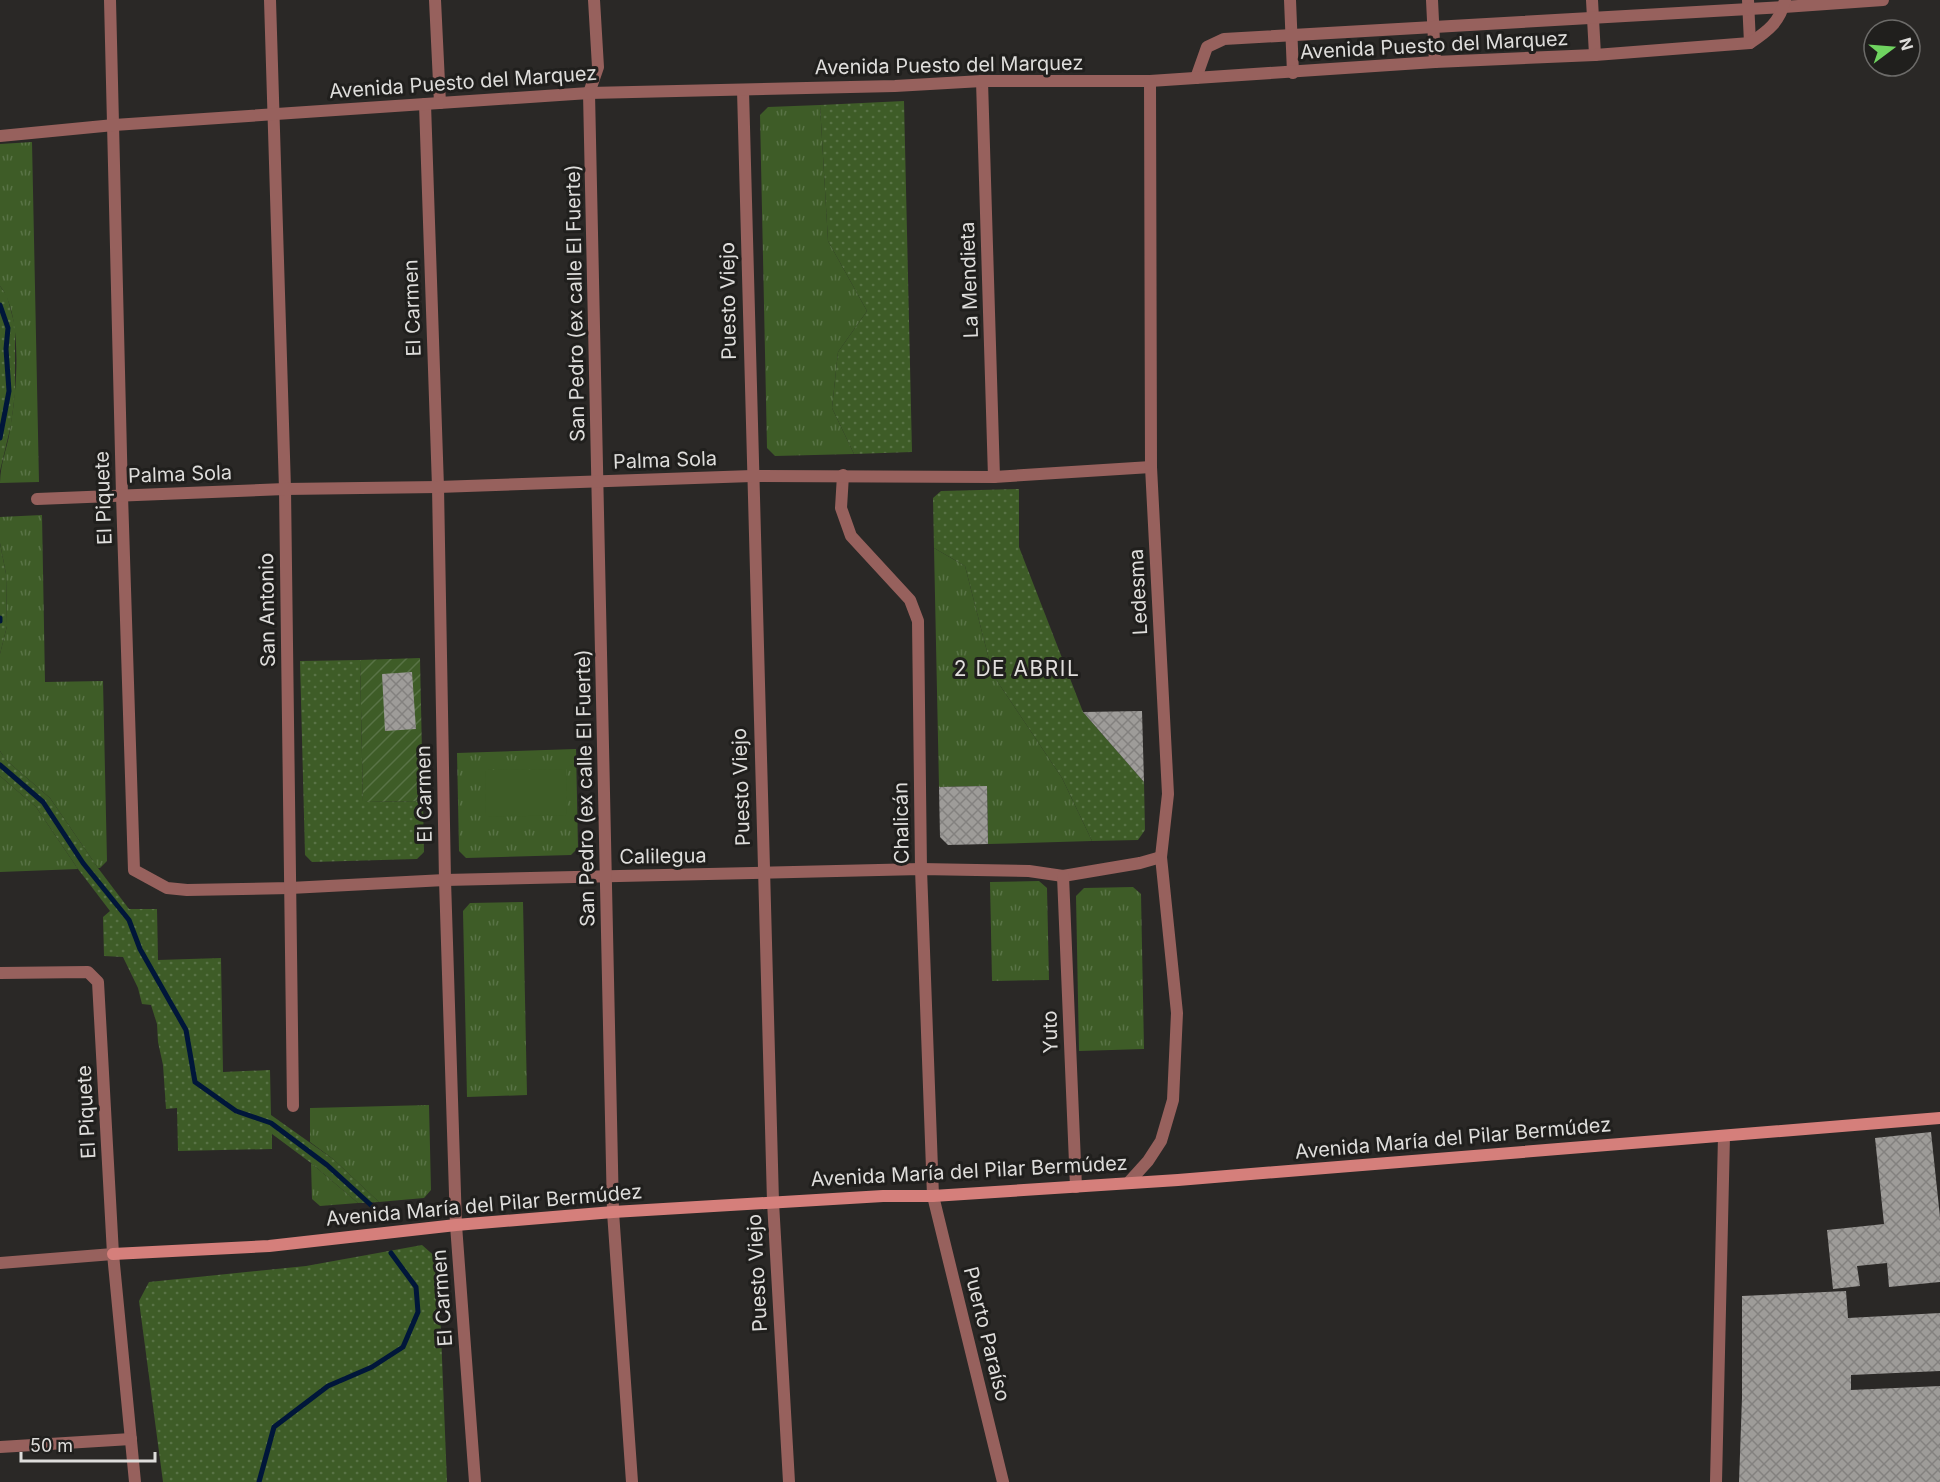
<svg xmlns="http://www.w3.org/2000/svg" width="1940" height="1482" viewBox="0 0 1940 1482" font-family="Inter,sans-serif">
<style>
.grass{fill:url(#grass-dots)}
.park{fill:url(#park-tufts)}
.garden{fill:url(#garden-furrows)}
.pitch{fill:#3e5c27}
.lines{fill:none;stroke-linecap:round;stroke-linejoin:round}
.stream{stroke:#00163a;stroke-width:5}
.building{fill:url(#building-cross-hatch)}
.street{stroke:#97615d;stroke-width:12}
.secondary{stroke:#d57f7b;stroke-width:12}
.labels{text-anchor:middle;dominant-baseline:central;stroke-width:6;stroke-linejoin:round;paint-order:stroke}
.street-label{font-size:20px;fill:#dedddb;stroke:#201f1d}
.neighbourhood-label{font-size:21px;letter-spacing:1.5px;fill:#e1dedc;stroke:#201f1d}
</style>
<defs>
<pattern id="grass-dots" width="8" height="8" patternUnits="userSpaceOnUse" patternTransform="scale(1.5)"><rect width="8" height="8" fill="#3e5c27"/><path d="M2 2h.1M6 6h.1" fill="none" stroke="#597346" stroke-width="1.8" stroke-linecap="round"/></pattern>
<pattern id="park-tufts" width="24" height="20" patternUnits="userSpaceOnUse" patternTransform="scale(1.5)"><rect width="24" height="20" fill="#3e5c27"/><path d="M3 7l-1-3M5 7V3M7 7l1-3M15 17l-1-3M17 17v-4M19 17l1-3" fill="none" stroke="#597346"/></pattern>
<pattern id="garden-furrows" width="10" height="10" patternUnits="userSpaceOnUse" patternTransform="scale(1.5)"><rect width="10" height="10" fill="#3e5c27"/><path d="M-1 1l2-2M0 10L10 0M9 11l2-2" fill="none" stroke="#597346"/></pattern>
<pattern id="building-cross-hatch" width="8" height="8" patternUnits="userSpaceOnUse" patternTransform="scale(1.5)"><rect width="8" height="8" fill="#9e9c99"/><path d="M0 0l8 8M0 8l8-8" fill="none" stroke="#83817f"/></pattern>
</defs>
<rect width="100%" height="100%" fill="#2a2826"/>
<g class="grass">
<polygon points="904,101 912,452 854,454 832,408 838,352 867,311 828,241 820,105"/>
<polygon points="0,286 7,296 15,326 15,394 11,425 0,471"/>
<polygon points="1019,489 1019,547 1083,712 1144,782 1145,830 1138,840 1092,841 1062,778 993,675 965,566 934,548 933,498 941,491"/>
<polygon points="0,543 6,574 7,626 0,654"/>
<polygon points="360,660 363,802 423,801 424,852 417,859 312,862 305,855 300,661"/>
<polygon points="0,751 6,760 50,798 98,868 129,909 157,909 158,960 221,958 223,1072 270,1070 271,1115 333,1159 379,1202 358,1203 311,1163 272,1134 272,1149 178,1151 177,1108 166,1109 163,1065 158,1042 157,1024 151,1005 142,1004 138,988 123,957 104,956 103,917 110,911 78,869 36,807 0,776"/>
<polygon points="422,1245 438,1259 447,1482 163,1482 139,1301 149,1282 306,1266"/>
</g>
<g class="park">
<polygon points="820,105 828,241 867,311 838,352 832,408 854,454 775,456 767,448 760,115 768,107"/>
<path d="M32,142L39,482L0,483C0,462 9,444 11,423C17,388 23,315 0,286V144Z"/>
<polygon points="42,515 45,682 103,681 107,861 100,868 98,868 50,798 6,760 0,751 0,654 7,626 6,574 0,543 0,517"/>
<polygon points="934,548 965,566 993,675 1062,778 1092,841 988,844 987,786 939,787"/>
<polygon points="576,749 578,848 571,855 466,858 459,851 457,753"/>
<polygon points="0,776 36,807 78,869 0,872"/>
<polygon points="1039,881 1047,888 1049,980 992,981 990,882"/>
<polygon points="1133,887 1141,894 1144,1049 1079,1051 1076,896 1084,888"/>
<polygon points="523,902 527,1095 467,1097 463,911 470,903"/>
<polygon points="429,1105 431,1190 424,1198 379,1202 333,1159 310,1142 310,1108"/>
<polygon points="311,1163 358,1203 320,1206 312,1199"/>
</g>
<polygon class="garden" points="420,658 423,801 363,802 360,660"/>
<polygon class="pitch" points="566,769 567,815 486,817 485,770"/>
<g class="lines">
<g class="stream">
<polyline points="0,305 8,328 6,349 9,391 0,438"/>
<polyline points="0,618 0,621"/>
<polyline points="0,765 43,802 83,863 129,920 140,949 186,1030 195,1082 236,1111 271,1123 327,1165 372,1206"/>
<polyline points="259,1482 274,1427 328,1386 372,1367 403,1347 418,1312 416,1287 391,1253"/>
</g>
</g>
<g class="building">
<polygon points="412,672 416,729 385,731 382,674"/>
<polygon points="1142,711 1144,782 1083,712"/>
<polygon points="987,786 988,844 948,845 940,837 939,787"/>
<polygon points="1931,1132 1940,1217 1940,1282 1889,1287 1887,1263 1857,1266 1860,1286 1833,1289 1827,1230 1884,1224 1875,1138"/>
<polygon points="1846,1291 1848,1318 1940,1313 1940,1371 1851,1375 1851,1390 1940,1386 1940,1482 1739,1482 1742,1398 1742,1296"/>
</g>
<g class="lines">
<g class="street">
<polyline points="110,0 122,495 134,870 167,888 187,890 290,888 445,880 921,869 1029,871 1063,876 1140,863 1161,857"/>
<polyline points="270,0 285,489 293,1106"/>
<polyline points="435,0 440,103"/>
<polyline points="594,0 598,67 589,93 613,1212 632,1482"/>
<polyline points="1290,0 1293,73"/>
<polyline points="1432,0 1435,62"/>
<polyline points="1592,0 1595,55"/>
<polyline points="1748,0 1750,43"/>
<polyline points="1196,78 1207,47 1224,39 1784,7 1883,0"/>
<polyline points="982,81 994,477"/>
<polyline points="743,90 773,1202 789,1482"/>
<polyline points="425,104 438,487 445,880 456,1225 475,1482"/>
<path d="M0,136L114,125L589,93L895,86L982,81H1150L1435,62L1595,55L1750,43C1768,31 1780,22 1785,0"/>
<polyline points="843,475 841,508 851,536 910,600 918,621 921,869 933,1196 1003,1482"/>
<polyline points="37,499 285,489 438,487 752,476 994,477 1151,467"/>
<polyline points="1063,876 1076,1187"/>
<polyline points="0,973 88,972 98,982 113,1254 135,1482"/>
<polyline points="1129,1182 1148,1161 1161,1141 1173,1100 1177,1013 1161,857 1168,794 1151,467 1150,81"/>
<polyline points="0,1263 113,1254"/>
<polyline points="0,1447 131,1439"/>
<polyline points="1716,1482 1724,1136"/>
</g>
<polyline class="secondary" points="113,1254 269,1246 456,1225 613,1212 883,1196 933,1196 1178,1180 1940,1118"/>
</g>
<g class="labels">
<g class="street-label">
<text transform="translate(1434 45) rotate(-3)">Avenida Puesto del Marquez</text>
<text transform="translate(949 65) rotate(-1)">Avenida Puesto del Marquez</text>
<text transform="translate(463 82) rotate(-4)">Avenida Puesto del Marquez</text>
<text transform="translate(969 280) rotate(-92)">La Mendieta</text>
<text transform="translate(728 301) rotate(-91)">Puesto Viejo</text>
<text transform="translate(575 303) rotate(-91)">San Pedro (ex calle El Fuerte)</text>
<text transform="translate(412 308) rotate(-92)">El Carmen</text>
<text transform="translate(665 460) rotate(-2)">Palma Sola</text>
<text transform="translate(180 474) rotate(-2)">Palma Sola</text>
<text transform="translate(103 498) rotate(-92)">El Piquete</text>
<text transform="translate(1138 592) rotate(-93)">Ledesma</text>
<text transform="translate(267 610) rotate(-91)">San Antonio</text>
<text transform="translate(741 787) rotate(-92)">Puesto Viejo</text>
<text transform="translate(585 788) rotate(-91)">San Pedro (ex calle El Fuerte)</text>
<text transform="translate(424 794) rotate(-91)">El Carmen</text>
<text transform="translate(901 823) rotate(-91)">Chalicán</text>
<text transform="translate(663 856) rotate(-1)">Calilegua</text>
<text transform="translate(1050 1032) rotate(-92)">Yuto</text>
<text transform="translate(86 1112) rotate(-93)">El Piquete</text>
<text transform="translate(1453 1138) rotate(-5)">Avenida María del Pilar Bermúdez</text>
<text transform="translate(969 1171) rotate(-3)">Avenida María del Pilar Bermúdez</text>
<text transform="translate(484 1205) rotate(-5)">Avenida María del Pilar Bermúdez</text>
<text transform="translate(757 1273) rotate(-93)">Puesto Viejo</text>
<text transform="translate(442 1298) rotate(-94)">El Carmen</text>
<text transform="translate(987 1334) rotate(76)">Puerto Paraíso</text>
</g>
<g class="neighbourhood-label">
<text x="1017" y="668">2 DE ABRIL</text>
</g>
</g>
<g transform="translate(1892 48) rotate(74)"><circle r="28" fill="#201f1d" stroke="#6c6b69" stroke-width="1.5"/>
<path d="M0-4.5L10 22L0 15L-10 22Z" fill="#6fd360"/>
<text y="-9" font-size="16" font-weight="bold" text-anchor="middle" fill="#dedddb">N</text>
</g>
<path d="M21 1452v9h134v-9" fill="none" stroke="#dedddb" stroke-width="3"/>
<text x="30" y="1452" font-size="18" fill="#dedddb" stroke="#201f1d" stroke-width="4.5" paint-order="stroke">50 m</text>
</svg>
